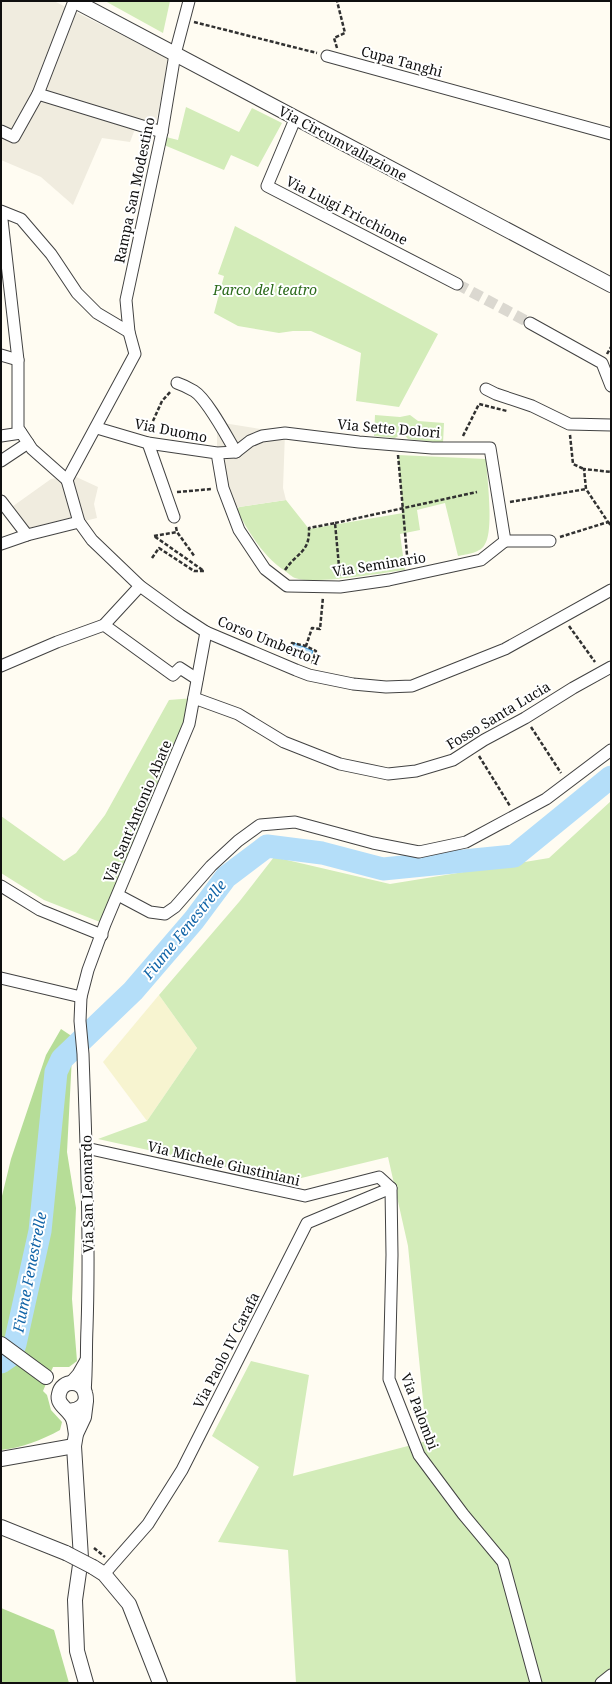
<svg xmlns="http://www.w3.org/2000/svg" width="612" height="1684" viewBox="0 0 612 1684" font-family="'Noto Serif',serif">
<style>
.farmland{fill:#f7f4d0}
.green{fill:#d3ecb9}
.forest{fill:#b6dd97}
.plaza{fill:#f0ecdf}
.water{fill:#b4def9;stroke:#3894d3}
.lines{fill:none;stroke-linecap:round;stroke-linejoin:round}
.river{stroke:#b4def9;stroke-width:23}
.minor-tunnel{stroke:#dbd8d0;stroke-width:11;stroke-dasharray:11 5.5;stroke-linecap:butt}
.minor-casing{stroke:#424242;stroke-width:13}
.tertiary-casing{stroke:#424242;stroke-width:16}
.path{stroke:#313131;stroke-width:2.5;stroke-dasharray:4 2;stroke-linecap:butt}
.minor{stroke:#fff;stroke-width:11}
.tertiary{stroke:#fff;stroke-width:14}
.tertiary-bridge-casing{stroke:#424242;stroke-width:16;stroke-linecap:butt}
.tertiary-bridge{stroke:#fff;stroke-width:14}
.labels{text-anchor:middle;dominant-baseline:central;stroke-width:4;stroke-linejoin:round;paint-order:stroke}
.street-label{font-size:14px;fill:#0f0f0f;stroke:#fff}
.park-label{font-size:14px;font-style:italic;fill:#2c6b1c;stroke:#fff}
.water-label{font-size:15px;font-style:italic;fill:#1265a8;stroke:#fff}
</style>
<rect width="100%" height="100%" fill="#fffcf2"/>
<polygon class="farmland" points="159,995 197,1048 147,1121 103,1062"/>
<g class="green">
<polygon points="105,1 170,1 163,33"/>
<polygon points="186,107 239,132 252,108 282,123 258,167 231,155 224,170 164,145 166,137 178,140"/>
<polygon points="235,226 438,334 399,407 356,401 361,353 311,331 293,331 279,333 238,326 214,313 224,276 218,274"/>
<polygon points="375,415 400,417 410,415 418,421 444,423 443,443 408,439 403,433 395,438 374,436"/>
<path d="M398,455L486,459C487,477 494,530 485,544C481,553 467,554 458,556L445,503L417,510L420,530L400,534L405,570C381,573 315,585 295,578C292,577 288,573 285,571C263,556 249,533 237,510L239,507L286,500L309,529L403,513Z"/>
<polygon points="194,698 105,924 44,900 1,873 1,816 64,861 76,853 105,815 169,700"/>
<polygon points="611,801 611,1671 596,1683 296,1683 288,1550 218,1542 259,1467 212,1436 251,1361 309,1375 293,1476 427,1441 408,1246 388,1157 289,1181 98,1139 147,1121 197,1048 159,995 239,902 274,857 390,884 549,858"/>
</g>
<g class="forest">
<path d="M61,1029L73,1037L67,1152L76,1208L72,1299L77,1361L69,1367H53L43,1391L47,1395L51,1410L62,1422L60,1430C42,1440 21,1448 1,1450V1200L11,1159L46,1055Z"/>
<polygon points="1,1608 54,1630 69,1683 1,1683"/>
</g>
<g class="plaza">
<polygon points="1,1 54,1 169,59 154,133 135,129 130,142 102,138 73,205 41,177 1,160"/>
<polygon points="217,422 285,433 283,488 286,500 239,507 230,507 217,453"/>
<polygon points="72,475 98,487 94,504 97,518 27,535 9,509 51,479"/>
</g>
<polygon class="water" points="294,643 313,651 309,660 290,653"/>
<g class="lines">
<polyline class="river" points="1,1362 11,1355 15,1344 40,1231 56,1072 62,1059 133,991 194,920 226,877 267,846 322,853 383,869 514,856 611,777"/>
<polyline class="minor-tunnel" points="457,284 530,323"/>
<g class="minor-casing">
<g id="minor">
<polyline points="327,56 611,134"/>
<polyline points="38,94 74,1"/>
<polyline points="296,117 267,186 457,284"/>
<polyline points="1,131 14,137 38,94 162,132"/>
<polyline points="530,323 602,363 611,386"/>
<polyline points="1,355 18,360"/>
<path d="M177,383C183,385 189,388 194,391C207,399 227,437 236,452"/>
<polyline points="486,389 496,394 532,406 569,424 611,425"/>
<polyline points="97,428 148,443 217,453 236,452 250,441 262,436 285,433 359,442 432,448 490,448 505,541 481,560 389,580 340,587 287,586 265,569 239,530 223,488 217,453"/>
<polyline points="1,436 21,433"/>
<polyline points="148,443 174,517"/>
<polyline points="1,461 28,443"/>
<polyline points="67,480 79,522 92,540 140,586 180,615 206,632 296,670 309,675 353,684 386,687 412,686 505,649 611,590"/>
<polyline points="67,480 135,354 129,332 126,300 162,132 175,54 189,1"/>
<polyline points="67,480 32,449 18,428 18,360 1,211 21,219 51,254 77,293 97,313 129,332"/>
<polyline points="1,501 27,535"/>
<polyline points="505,541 550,541"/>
<polyline points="1,544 27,535 79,522"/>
<polyline points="104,625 173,675 180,668 197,679"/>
<polyline points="1,666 57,642 104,625 140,586"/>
<polyline points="194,698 238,714 284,742 340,764 388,774 416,771 453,760 484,740 525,718 573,688 611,667"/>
<polyline points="1,886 40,910 102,935"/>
<polyline points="118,895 150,912 165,914 175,907 211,866 238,841 260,825 295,822 373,843 419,852 466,842 546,799 611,750"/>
<polyline points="1,978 81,997"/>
<polyline points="86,1148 305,1196 379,1177 391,1188 307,1223 182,1470 148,1524 104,1574"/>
<polyline points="391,1188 392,1255 389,1379 419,1455 463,1514 503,1562 536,1683"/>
<polyline points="70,1383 78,1374 86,1360"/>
<path d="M85,1392C87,1370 86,1349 87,1328C90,1237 86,1145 83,1054L80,1021L81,997L88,970L105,924L189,724L206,632"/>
<polyline points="601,1683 611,1675"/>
</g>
</g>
<g class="tertiary-casing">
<g id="tertiary">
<polyline points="75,1 611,285"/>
<polyline points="1,1344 46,1377"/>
<polyline points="86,1401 84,1417 76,1434 74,1446 81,1558 75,1600 77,1651 86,1683"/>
<path d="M67,1410C77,1412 89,1405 85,1393C82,1380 62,1379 59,1394C56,1405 69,1409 73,1419C75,1424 75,1430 76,1434"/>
<polyline points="1,1459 74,1446"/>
<polyline points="1,1527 66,1553"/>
<polyline points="93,1567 104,1574 129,1604 160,1683"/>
</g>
</g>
<g class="path">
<polyline points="194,22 317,53"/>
<polyline points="337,48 334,38 345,33 337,1"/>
<polyline points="607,354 611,347"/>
<polyline points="148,432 162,401 171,391"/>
<polyline points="570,435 573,464 584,469"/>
<polyline points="463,436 479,404 507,411"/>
<polyline points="398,455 408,566"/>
<polyline points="177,492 212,489"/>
<polyline points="510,502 586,489"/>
<polyline points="608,522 611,525"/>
<polyline points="335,523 477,492"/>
<polyline points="176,527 177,532 195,557"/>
<polyline points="154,536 177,532"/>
<polyline points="560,537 608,522 586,489 584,469 611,472"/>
<polyline points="152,558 159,548 194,571 204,571 154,536"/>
<path d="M285,570C297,552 310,553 309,528L335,523L340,577"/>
<polyline points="569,626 595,662"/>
<polyline points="287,655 292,643 306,646"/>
<polyline points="312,664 316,651 306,646 312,628 320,629 323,597"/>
<polyline points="531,727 561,773"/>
<polyline points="479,756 510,806"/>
<polyline points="94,1548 105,1557"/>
</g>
<use href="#minor" class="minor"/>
<use href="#tertiary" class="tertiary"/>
<g class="tertiary-bridge-casing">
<polyline id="tertiary-bridge" points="66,1553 93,1567"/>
</g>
<use href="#tertiary-bridge" class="tertiary-bridge"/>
</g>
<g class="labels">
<g class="street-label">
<text transform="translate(402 61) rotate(15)">Cupa Tanghi</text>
<text transform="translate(343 143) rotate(28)">Via Circumvallazione</text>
<text transform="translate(134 190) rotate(-78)">Rampa San Modestino</text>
<text transform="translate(347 210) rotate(27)">Via Luigi Fricchione</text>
<text transform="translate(389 428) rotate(5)">Via Sette Dolori</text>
<text transform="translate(171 430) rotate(11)">Via Duomo</text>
<text transform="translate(379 564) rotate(-9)">Via Seminario</text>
<text transform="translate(269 640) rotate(22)">Corso Umberto I</text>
<text transform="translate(498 715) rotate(-31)">Fosso Santa Lucia</text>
<text transform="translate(137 811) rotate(-67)">Via Sant'Antonio Abate</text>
<text transform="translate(224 1163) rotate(13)">Via Michele Giustiniani</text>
<text transform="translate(87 1194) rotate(-91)">Via San Leonardo</text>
<text transform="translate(226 1350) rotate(-63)">Via Paolo IV Carafa</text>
<text transform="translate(420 1411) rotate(69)">Via Palombi</text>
</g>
<g class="park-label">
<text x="265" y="289">Parco del teatro</text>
</g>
<g class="water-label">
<text transform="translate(184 929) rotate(-51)">Fiume Fenestrelle</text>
<text transform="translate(29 1272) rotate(-79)">Fiume Fenestrelle</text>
</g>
</g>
<rect width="612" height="1684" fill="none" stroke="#0f0f0f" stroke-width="4"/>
</svg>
